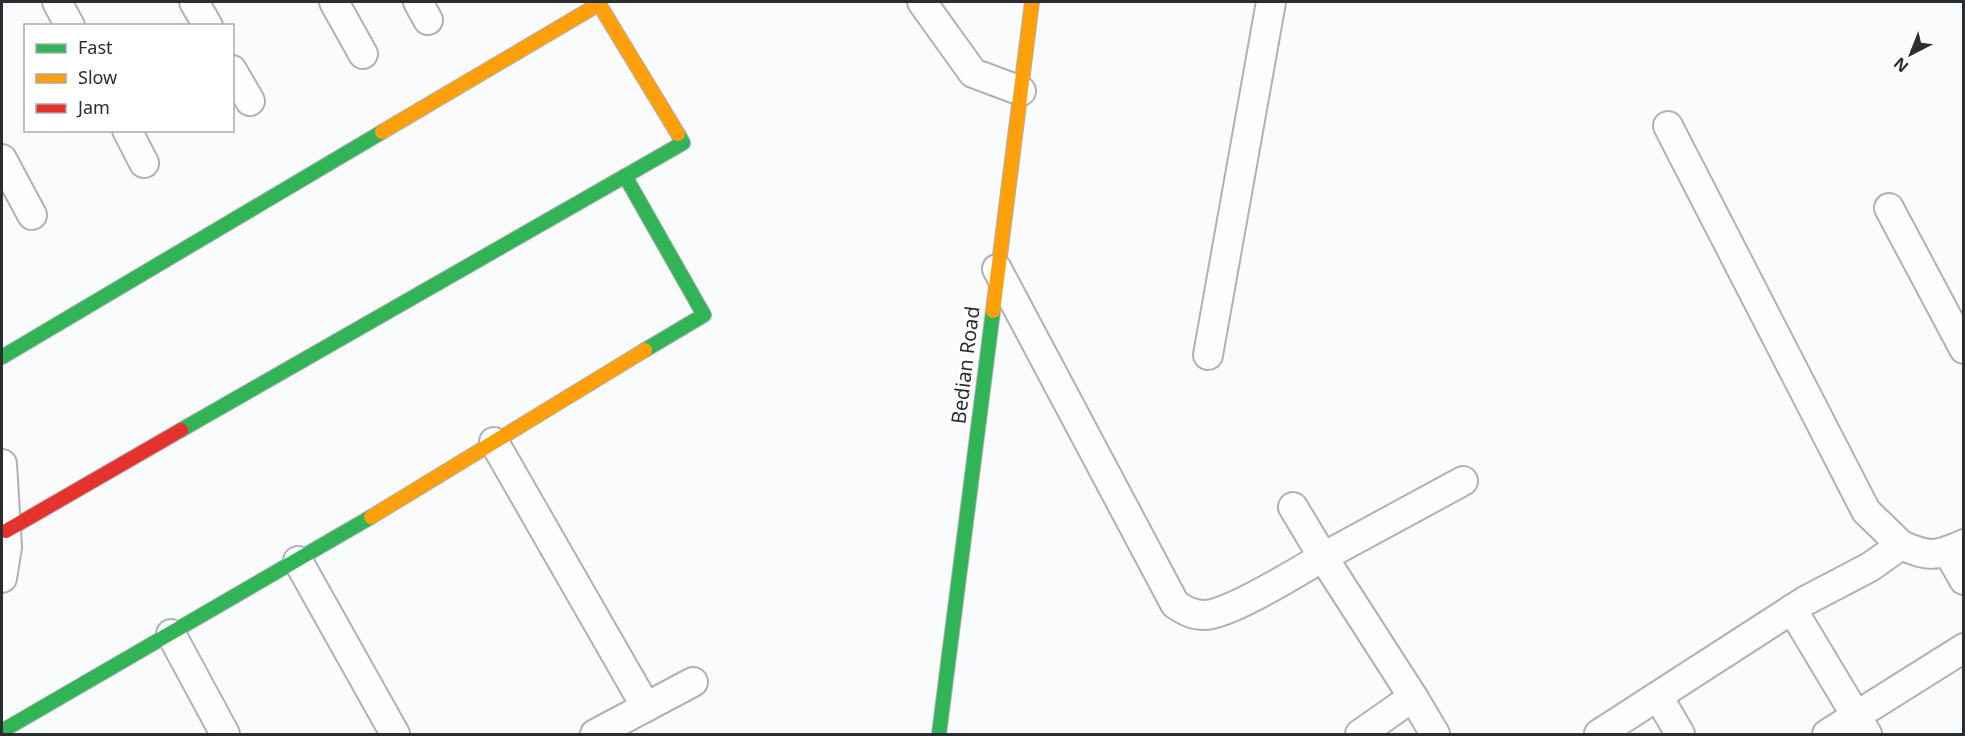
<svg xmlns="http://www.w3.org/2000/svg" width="1965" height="736" viewBox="0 0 1965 736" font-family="'Noto Sans',sans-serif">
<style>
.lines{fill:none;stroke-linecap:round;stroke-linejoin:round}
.street-casing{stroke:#afb2b4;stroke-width:32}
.fast-casing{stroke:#afb2b4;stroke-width:16}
.slow-casing{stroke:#afb2b4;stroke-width:16}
.jam-casing{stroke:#afb2b4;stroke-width:16}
.street{stroke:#fefeff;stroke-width:28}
.fast{stroke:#30b455;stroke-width:14}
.slow{stroke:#ff9f0a;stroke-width:14}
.jam{stroke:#e5322d;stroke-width:14}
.labels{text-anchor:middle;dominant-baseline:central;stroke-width:4.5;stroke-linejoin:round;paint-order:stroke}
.street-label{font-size:20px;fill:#2a2e30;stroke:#fff}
</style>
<rect width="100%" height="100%" fill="#f9fbfd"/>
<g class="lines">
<g class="street-casing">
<g id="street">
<polyline points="57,2 70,26"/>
<polyline points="194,2 208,26"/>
<polyline points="334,2 363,54"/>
<polyline points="418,2 428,20"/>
<polyline points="922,2 973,73 1021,91"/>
<polyline points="232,70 250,101"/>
<polyline points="1668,126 1866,511 1901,545"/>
<polyline points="127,130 144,163"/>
<polyline points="2,159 32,215"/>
<polyline points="1889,208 1964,349"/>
<path d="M997,269L1175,604C1185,611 1193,615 1205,615C1230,614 1299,571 1323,557L1413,697L1360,734"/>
<polyline points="1208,355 1271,2"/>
<polyline points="494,442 646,707"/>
<polyline points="2,464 7,547 2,578"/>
<polyline points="1293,507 1323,557 1463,481"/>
<polyline points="1948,552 1964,580"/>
<polyline points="298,561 395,734"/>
<polyline points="1792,609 1867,734"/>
<polyline points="171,634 225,734"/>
<polyline points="1658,696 1680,734"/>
<polyline points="1413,697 1435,734"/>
<polyline points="595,734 693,682"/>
<path d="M1599,734L1805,601L1870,567L1901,545C1929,557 1935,557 1964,544"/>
<polyline points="1827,734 1964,648"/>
</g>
</g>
<g class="fast-casing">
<g id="fast">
<polyline points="625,176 704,315 645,350"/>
<polyline points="2,357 382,132"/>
<polyline points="181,430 683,143 678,134"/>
<polyline points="2,731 371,517"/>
<polyline points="939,734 993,311"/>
</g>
</g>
<g class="slow-casing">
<g id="slow">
<polyline points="382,132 599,4 678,134"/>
<polyline points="993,311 1032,2"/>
<polyline points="371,517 645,350"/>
</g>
</g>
<g class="jam-casing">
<polyline id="jam" points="6,531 181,430"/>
</g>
<use href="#street" class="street"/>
<use href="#fast" class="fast"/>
<use href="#slow" class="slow"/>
<use href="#jam" class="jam"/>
</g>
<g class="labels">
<g class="street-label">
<text transform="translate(965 365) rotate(-83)">Bedian Road</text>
</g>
</g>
<rect width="1965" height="736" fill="none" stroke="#2a2e30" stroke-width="6"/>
<rect x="24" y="24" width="210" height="108" fill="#ffffff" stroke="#aaabac" stroke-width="1.5"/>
<rect x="36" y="44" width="30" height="9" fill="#30b455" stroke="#aaabac" stroke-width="1.5"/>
<text x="78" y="54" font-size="18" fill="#2a2e30">Fast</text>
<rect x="36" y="74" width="30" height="9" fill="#ff9f0a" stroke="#aaabac" stroke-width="1.5"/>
<text x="78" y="84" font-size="18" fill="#2a2e30">Slow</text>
<rect x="36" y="104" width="30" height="9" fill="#e5322d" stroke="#aaabac" stroke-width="1.5"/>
<text x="78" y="114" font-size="18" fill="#2a2e30">Jam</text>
<g transform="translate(1911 54) rotate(222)" stroke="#ffffff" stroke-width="4.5" paint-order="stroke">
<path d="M0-4.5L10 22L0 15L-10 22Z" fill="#2a2e30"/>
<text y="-9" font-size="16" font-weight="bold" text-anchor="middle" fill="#2a2e30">N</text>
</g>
</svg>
